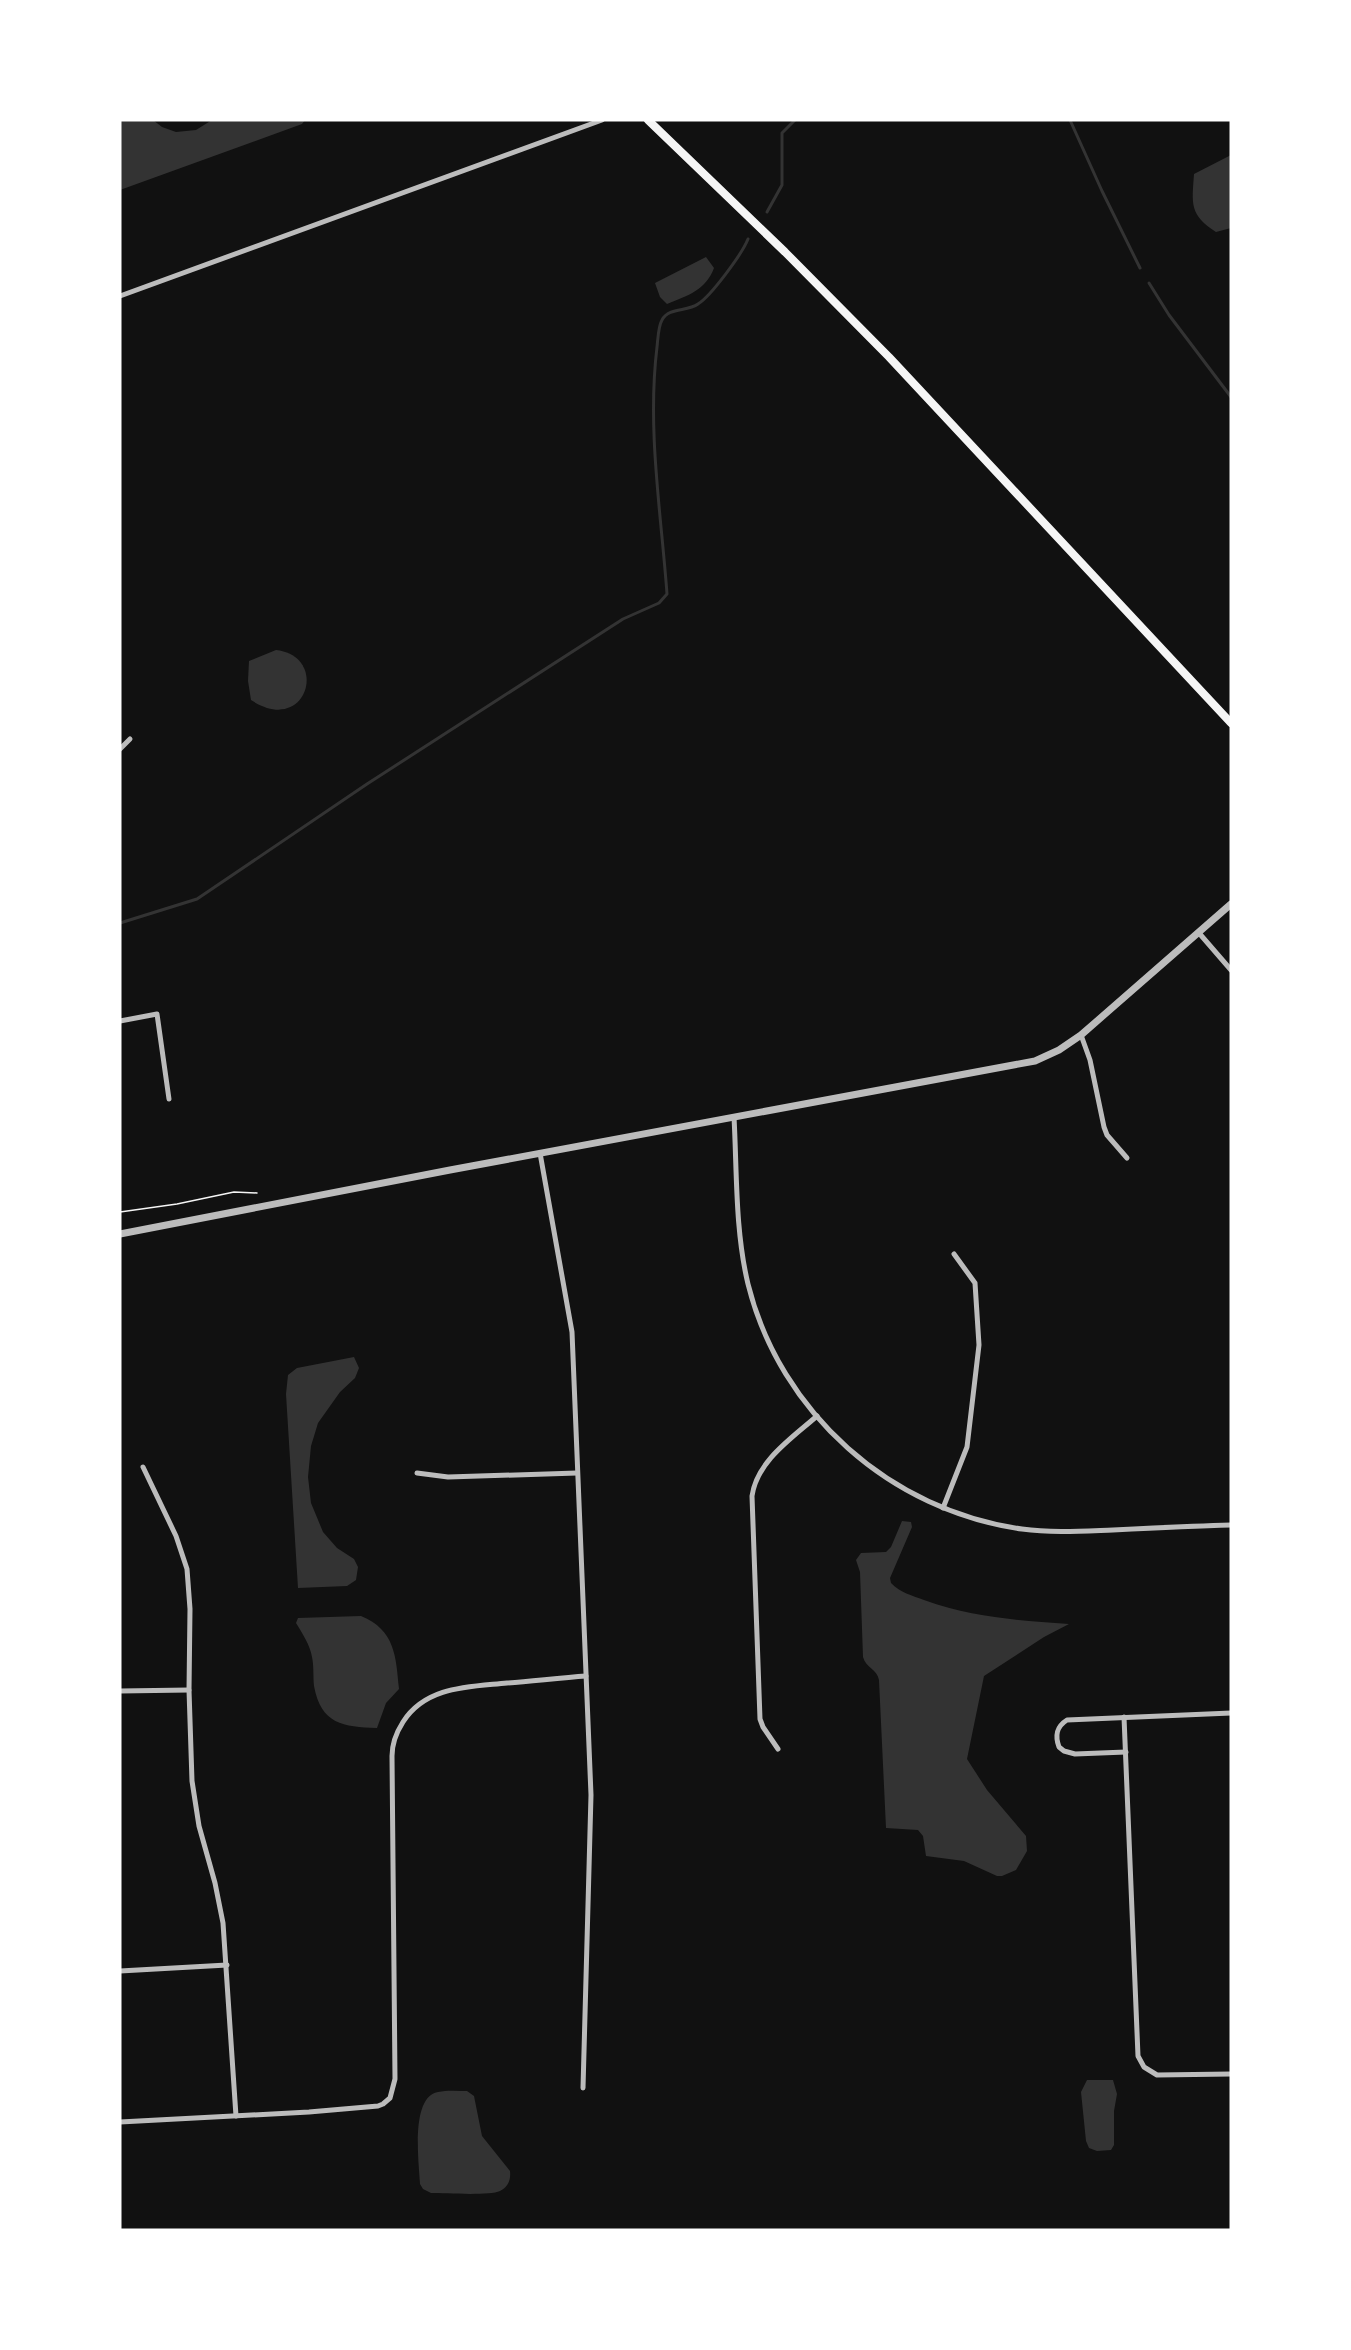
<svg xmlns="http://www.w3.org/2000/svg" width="1351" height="2350" viewBox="0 0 1351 2350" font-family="'Source Sans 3',sans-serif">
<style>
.water{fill:#333}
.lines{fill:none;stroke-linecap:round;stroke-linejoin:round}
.stream{stroke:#333;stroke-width:3}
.path{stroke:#f5f5f5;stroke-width:1.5}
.minor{stroke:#bcbcbc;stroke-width:5}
.tertiary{stroke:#bcbcbc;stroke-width:7}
.primary{stroke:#f5f5f5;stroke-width:8}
</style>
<rect width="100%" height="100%" fill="#111"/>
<g class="water">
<polygon points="120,120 153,120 162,127 176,132 196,130 212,120 305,120 302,124 120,190"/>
<path d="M1231,155V228L1216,232C1189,215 1192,203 1194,174Z"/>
<path d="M706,257L714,268C706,290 687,296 667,304L660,297L655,283Z"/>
<path d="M276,650C330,656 307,737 251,700L248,681L249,661Z"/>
<polygon points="354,1357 359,1368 355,1378 340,1392 318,1423 311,1446 308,1477 311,1503 323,1532 337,1548 354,1559 358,1567 356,1580 347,1586 298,1588 286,1394 288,1375 297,1368"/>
<path d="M902,1521L911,1522L912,1527L890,1578L891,1583C901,1593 911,1595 924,1600C975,1618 1016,1620 1069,1624L1044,1637L984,1676L967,1759L987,1790L1026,1836L1027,1851L1016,1870L1002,1876H997L964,1861L926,1856L923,1836L918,1830L886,1828L879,1680C877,1669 866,1668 863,1657L860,1572L856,1560L861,1553L886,1552L891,1547Z"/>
<path d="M361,1616C395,1630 396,1656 399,1689L386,1703L377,1728C343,1727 321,1724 314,1686C313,1676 314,1666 312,1657C310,1645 302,1633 296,1623L298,1618Z"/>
<polygon points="1087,2080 1113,2080 1117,2094 1114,2111 1114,2145 1111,2150 1097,2151 1089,2148 1086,2141 1081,2092"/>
<path d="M467,2091L474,2096L482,2136L510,2171C511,2180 508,2187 500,2191C489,2196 445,2193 431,2193L423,2189L420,2184C419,2163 410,2097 438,2092C447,2090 458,2091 467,2091Z"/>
</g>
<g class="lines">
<g class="stream">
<polyline points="1070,120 1102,191 1140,268"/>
<polyline points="767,212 782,185 782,133 795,120"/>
<polyline points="1149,283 1169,315 1231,397"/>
<path d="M120,923L197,899L367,784L623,619L659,603L667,594C661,512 647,429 657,347C658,339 658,327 662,320C669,307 687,312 698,304C711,296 742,254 748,239"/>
</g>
<polyline class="path" points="120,1212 177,1204 234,1192 257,1193"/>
<g class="minor">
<polyline points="120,296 602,120"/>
<polyline points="120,749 130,739"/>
<polyline points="1199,933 1231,970"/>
<polyline points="120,1021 157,1014 169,1099"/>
<polyline points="1081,1035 1090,1060 1104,1127 1107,1135 1127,1158"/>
<path d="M734,1117C737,1172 735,1230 748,1284C780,1413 891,1511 1022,1529C1052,1533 1083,1531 1113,1530C1152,1528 1192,1526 1231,1525"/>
<polyline points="540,1153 572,1332 591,1795 583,2088"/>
<polyline points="143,1467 176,1536 187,1569 190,1609 189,1690 192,1781 199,1826 215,1883 223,1923 236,2116"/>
<polyline points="417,1473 448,1477 577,1473"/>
<polyline points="943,1508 967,1447 979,1345 975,1283 954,1254"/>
<polyline points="120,1691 189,1690"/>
<polyline points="1124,1717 1138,2056 1144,2067 1157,2075 1231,2074"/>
<path d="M778,1749L763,1727L760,1719L752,1496C757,1461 792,1438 817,1416"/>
<path d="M1126,1752L1075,1754L1064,1751L1059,1747C1055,1736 1056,1727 1067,1720L1231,1713"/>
<polyline points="120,1971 227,1965"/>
<path d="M120,2122L309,2112L378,2106L383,2104L390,2098L395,2079L392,1756C392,1743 396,1733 403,1722C426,1686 469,1687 507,1683C533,1681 559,1678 586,1676"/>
</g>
<polyline class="tertiary" points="120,1234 450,1170 1035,1061 1059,1050 1081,1035 1231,904"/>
<polyline class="primary" points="648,120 785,252 889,357 1231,723"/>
</g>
<rect width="1351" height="2350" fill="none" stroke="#ffffff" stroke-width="243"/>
</svg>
